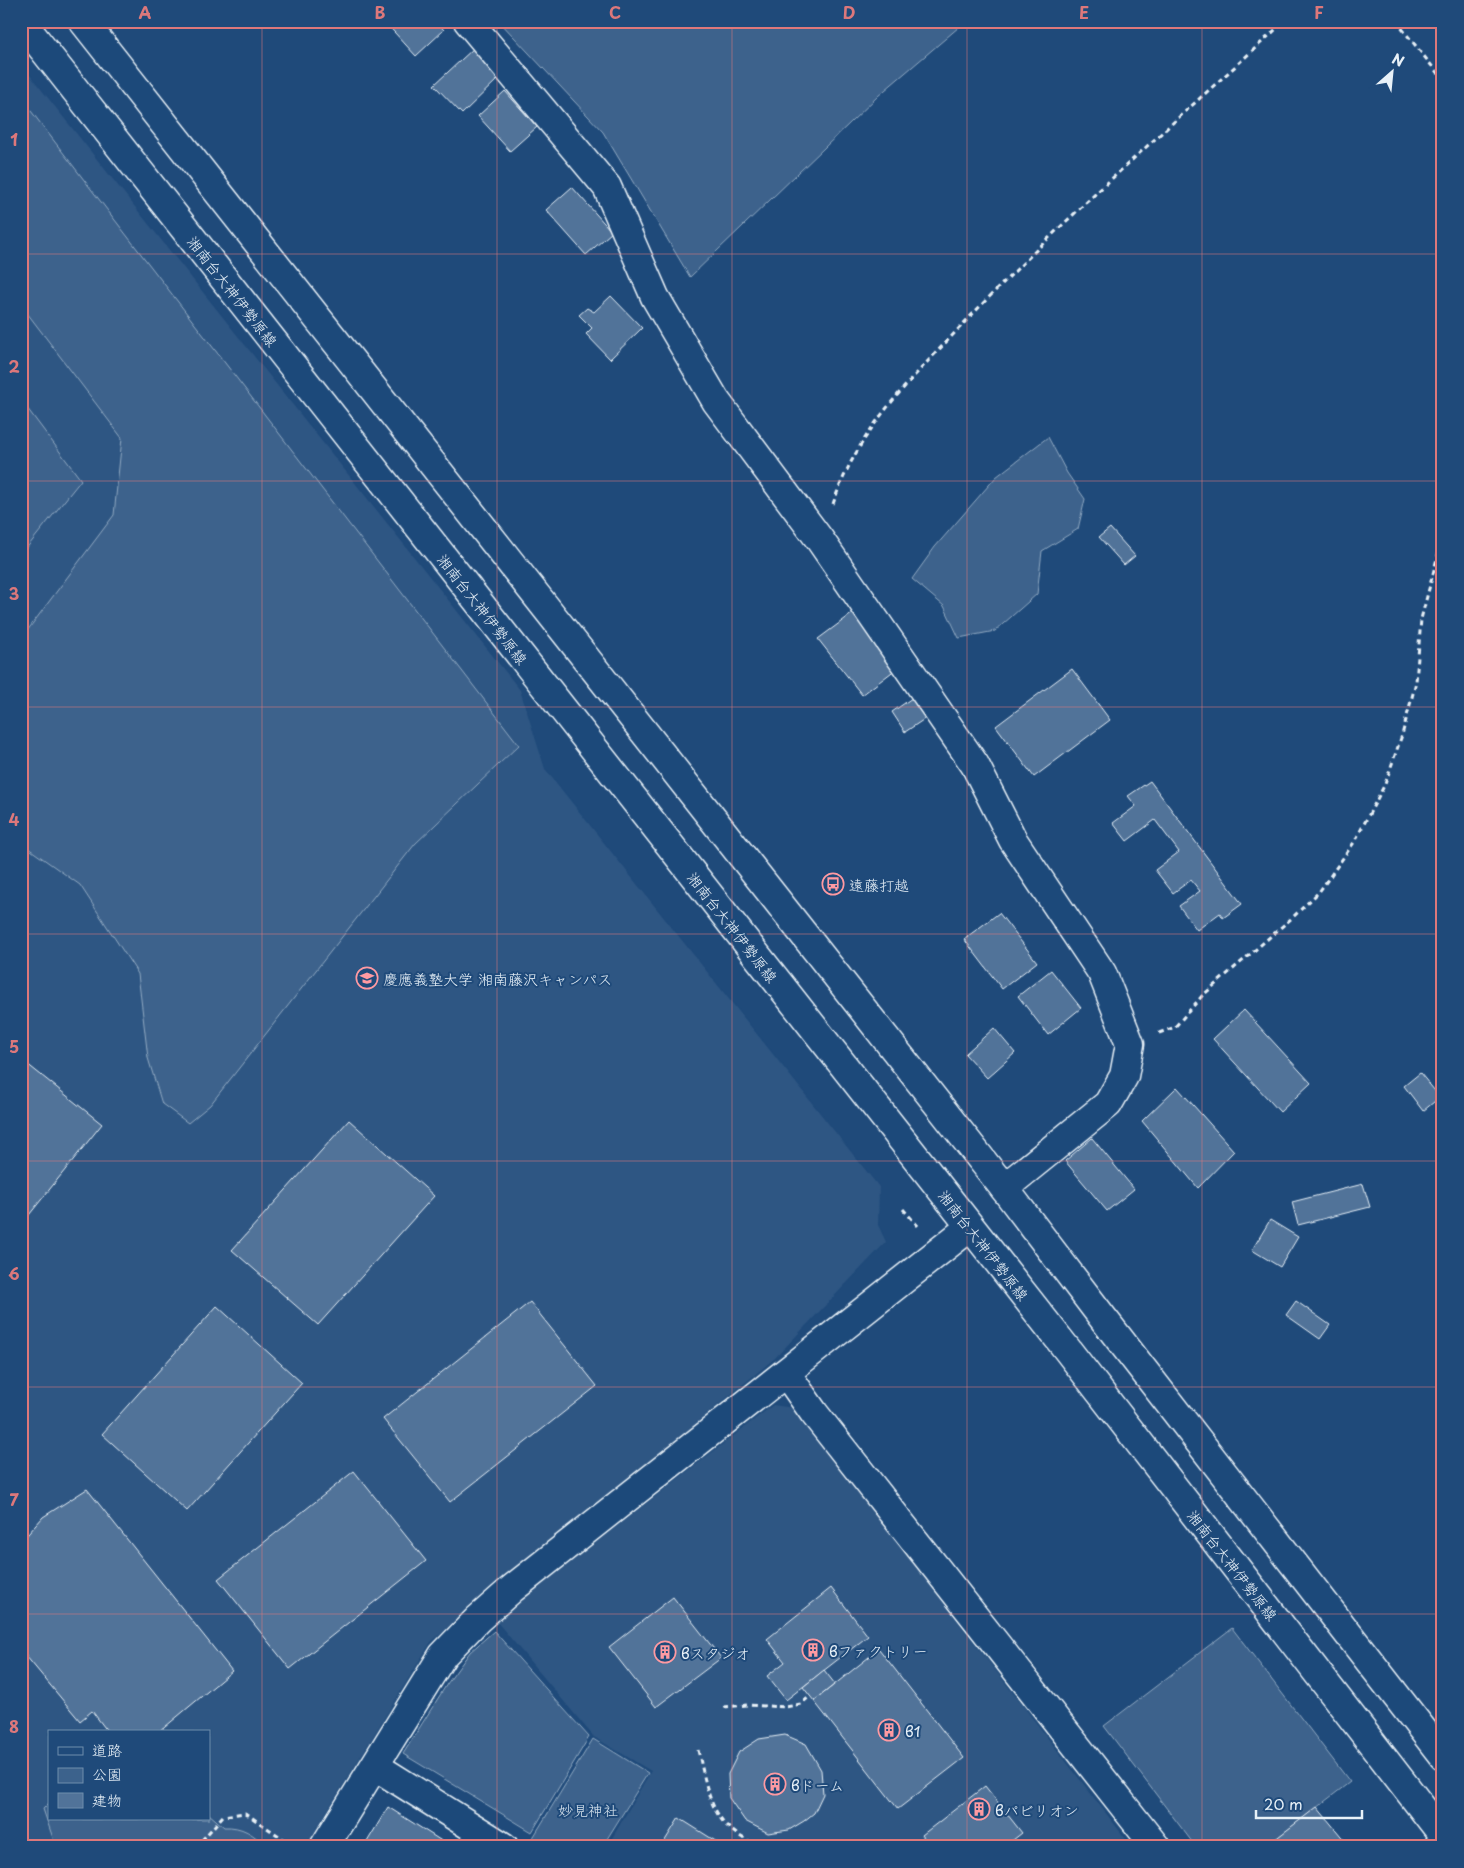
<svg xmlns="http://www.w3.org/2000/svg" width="1464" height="1868" viewBox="0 0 1464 1868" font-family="'Playpen Sans','Klee One',sans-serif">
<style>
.built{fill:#2e5683;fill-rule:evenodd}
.green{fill:#3c628c;stroke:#92aac2}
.building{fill:#517399;stroke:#e8f1f8}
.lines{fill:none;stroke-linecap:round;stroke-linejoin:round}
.street-casing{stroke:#e8f1f8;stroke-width:31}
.secondary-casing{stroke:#e8f1f8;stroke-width:31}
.path{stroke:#e8f1f8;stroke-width:3;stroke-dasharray:5 4;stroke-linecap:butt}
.street{stroke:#1f4a7a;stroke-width:28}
.secondary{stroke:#1f4a7a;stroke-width:28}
.grid{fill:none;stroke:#dd787b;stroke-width:1;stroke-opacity:0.55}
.labels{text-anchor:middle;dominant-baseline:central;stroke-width:4;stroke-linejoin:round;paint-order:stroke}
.street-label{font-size:15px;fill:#e8f1f8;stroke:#1f4a7a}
.poi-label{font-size:15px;fill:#e8f1f8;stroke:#1f4a7a;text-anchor:start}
.park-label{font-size:15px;fill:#d7e3ed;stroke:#1f4a7a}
.neatline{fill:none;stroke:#dd787b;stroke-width:2}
.grid-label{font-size:16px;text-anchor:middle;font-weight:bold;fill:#dd787b}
</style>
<rect width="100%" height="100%" fill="#1f4a7a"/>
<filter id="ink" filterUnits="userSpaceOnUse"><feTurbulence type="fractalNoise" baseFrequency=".02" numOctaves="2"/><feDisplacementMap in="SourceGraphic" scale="10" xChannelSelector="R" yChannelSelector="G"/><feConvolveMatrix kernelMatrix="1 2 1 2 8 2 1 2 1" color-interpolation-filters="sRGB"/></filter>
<g filter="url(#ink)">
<g class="built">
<path d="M21,64L520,690L545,769L879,1187L878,1225L886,1242L775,1358L431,1642L305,1847H21ZM49,1732H209V1819H49Z"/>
<polygon points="773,1405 793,1408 1132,1847 607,1847 651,1771 594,1737 497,1622 509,1610"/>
</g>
<g class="green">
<polygon points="499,21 966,21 878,96 690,277 603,132"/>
<polygon points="21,98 519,745 415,844 210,1105 188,1123 162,1104 148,1058 138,974 80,885 21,843 21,639 114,515 122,438 21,305"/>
<polygon points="21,400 81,480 21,555"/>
<polygon points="1048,437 1067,473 1085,499 1078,529 1042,551 1037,594 995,631 959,638 944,606 912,579 935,547 996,477"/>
<polygon points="1232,1628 1350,1782 1265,1847 1196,1847 1104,1726"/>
<polygon points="494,1631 589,1737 532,1832 403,1754 447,1684 470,1652"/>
<polygon points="593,1739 648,1773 602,1847 540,1847 531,1841"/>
<path d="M49,1803V1819H209V1814L224,1827C242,1826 254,1834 266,1847H56L43,1809Z"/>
</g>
<g class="building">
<polygon points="384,21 436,21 444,30 416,56"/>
<polygon points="474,48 501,76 462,114 434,85"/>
<polygon points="505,91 537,127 510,151 478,116"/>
<polygon points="572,187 612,232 586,255 546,210"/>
<polygon points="611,296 642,328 610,359 586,334 592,328 579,315 587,308 594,312"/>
<polygon points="1110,528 1135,556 1124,565 1099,537"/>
<polygon points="857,610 900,666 862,695 818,639"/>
<polygon points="1072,669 1110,720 1034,777 996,726"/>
<polygon points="912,698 926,718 905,732 892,712"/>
<polygon points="1150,781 1242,904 1223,918 1220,913 1197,930 1179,906 1200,891 1191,880 1173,893 1155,870 1179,852 1155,820 1127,841 1113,823 1136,806 1128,796"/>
<polygon points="999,913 1037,962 1002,989 964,939"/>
<polygon points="1051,970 1081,1008 1048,1035 1018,996"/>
<polygon points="1244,1010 1311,1083 1280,1112 1213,1039"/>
<polygon points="994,1028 1015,1053 987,1078 965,1054"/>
<polygon points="21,1059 102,1124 21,1225"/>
<polygon points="1420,1073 1440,1097 1423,1111 1404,1086"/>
<polygon points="1177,1087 1234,1151 1198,1188 1142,1121"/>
<polygon points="349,1120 434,1196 318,1325 232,1250"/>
<polygon points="1092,1138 1134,1189 1107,1211 1065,1161"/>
<polygon points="1363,1184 1370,1207 1298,1225 1292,1202"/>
<polygon points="1270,1220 1298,1237 1280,1267 1252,1250"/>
<polygon points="1296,1301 1330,1325 1320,1339 1286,1315"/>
<polygon points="530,1302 597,1386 450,1502 383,1419"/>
<polygon points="217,1306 302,1383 187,1511 102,1434"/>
<polygon points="354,1471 426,1561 290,1669 218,1579"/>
<polygon points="87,1489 232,1671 159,1732 108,1732 92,1711 80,1721 21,1650 21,1625 24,1623 21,1619 21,1542 43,1517"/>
<polygon points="831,1588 868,1636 786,1700 767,1676 785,1662 767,1639"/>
<polygon points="673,1597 721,1658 656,1707 609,1647"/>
<polygon points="879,1649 964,1758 898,1809 814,1701"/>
<polygon points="824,1670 835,1684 814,1701 803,1687"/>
<polygon points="785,1735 806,1744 821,1770 823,1794 814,1813 804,1821 789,1830 768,1833 745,1821 729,1798 728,1774 739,1752 759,1739"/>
<polygon points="985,1786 1022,1833 1004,1847 931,1847 922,1835"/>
<polygon points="388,1807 451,1847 364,1847"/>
<polygon points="1317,1807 1350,1847 1265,1847"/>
<polygon points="679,1818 725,1847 661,1847"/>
</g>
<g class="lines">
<g class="street-casing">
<g id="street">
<polyline points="468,21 607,187 655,297 716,401 820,540 975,765 1013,840 1102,973 1130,1044 1124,1076 1108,1104 1004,1188"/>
<polyline points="786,1373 814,1413 1156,1847"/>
<polyline points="375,1766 504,1847"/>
<polyline points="324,1847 443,1655 478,1619 513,1588 970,1227"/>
</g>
</g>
<g class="secondary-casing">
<g id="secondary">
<polyline points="21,21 1066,1348 1443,1835"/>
<polyline points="83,21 1004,1188 1103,1318 1443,1756"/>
</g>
</g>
<g class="path">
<polyline points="1396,21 1443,80"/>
<path d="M833,504C859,427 911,380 965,322C1066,216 1177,120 1285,21"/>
<polyline points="1159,1033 1175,1027 1202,996 1293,917 1319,892 1355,841 1385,784 1402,735 1416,682 1421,619 1439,551 1443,526"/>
<polyline points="903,1209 918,1226"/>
<polyline points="724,1707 747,1705 786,1707 801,1704 810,1696"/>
<path d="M698,1750C709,1797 711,1829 763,1847"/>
<polyline points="196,1847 223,1816 245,1813 291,1844"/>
</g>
<use href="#street" class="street"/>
<use href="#secondary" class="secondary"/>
</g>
</g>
<path class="grid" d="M262,21V1847M497,21V1847M732,21V1847M967,21V1847M1202,21V1847M21,254H1443M21,481H1443M21,707H1443M21,934H1443M21,1161H1443M21,1387H1443M21,1614H1443"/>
<defs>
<g id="bus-ring" transform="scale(1.125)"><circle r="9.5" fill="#1f4a7a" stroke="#ff9aa2" stroke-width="1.5"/><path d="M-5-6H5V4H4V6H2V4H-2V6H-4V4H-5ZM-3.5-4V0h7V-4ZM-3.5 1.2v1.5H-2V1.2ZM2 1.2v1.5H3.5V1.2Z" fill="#ff9aa2"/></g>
<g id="university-ring" transform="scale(1.125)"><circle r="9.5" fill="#1f4a7a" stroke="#ff9aa2" stroke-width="1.5"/><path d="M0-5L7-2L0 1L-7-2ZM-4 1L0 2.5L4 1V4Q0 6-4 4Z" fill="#ff9aa2"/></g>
<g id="building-ring" transform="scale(1.125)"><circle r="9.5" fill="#1f4a7a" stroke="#ff9aa2" stroke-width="1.5"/><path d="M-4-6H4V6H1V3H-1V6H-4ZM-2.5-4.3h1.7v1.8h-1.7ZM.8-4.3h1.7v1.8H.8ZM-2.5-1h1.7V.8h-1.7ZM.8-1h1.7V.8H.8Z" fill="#ff9aa2"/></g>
</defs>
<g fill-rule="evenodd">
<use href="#bus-ring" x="833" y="884"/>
<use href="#university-ring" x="367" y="978"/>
<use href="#building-ring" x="813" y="1650"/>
<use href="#building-ring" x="665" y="1652"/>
<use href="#building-ring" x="889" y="1730"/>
<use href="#building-ring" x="775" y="1784"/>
<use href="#building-ring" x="979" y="1809"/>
</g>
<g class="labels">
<g class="street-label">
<text transform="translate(233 291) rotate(52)">湘南台大神伊勢原線</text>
<text transform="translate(483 609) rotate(52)">湘南台大神伊勢原線</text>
<text transform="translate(733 927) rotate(52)">湘南台大神伊勢原線</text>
<text transform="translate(984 1245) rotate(52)">湘南台大神伊勢原線</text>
<text transform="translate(1233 1565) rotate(52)">湘南台大神伊勢原線</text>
</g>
<g class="poi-label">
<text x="849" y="884">遠藤打越</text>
<text x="383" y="978">慶應義塾大学 湘南藤沢キャンパス</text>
<text x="829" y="1650">βファクトリー</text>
<text x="681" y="1652">βスタジオ</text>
<text x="905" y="1730">β1</text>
<text x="791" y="1784">βドーム</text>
<text x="995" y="1809">βパビリオン</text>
</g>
<g class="park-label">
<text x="588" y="1809">妙見神社</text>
</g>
</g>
<rect width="1464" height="1868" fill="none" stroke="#1f4a7a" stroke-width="55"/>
<rect x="48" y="1730" width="162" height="90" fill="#1f4a7a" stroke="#6f8dac"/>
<rect x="58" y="1747" width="25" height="8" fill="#1f4a7a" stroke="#6f8dac"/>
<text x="92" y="1756" font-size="15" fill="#e8f1f8">道路</text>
<rect x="58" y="1768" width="25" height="15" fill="#3c628c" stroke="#6f8dac"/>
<text x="92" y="1780" font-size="15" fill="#e8f1f8">公園</text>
<rect x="58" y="1793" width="25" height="15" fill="#517399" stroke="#6f8dac"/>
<text x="92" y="1806" font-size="15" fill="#e8f1f8">建物</text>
<g transform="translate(1392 72) rotate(27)" stroke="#1f4a7a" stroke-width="4" paint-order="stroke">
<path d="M0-4L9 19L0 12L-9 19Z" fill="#e8f1f8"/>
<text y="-8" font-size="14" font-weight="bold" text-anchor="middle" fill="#e8f1f8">N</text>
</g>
<path d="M1256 1810v8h106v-8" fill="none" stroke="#e8f1f8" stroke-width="2.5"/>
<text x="1264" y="1810" font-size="15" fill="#e8f1f8" stroke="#1f4a7a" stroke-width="4" paint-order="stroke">20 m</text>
<rect x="28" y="28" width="1408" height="1812" class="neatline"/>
<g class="grid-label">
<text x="145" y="19">A</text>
<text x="380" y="19">B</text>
<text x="615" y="19">C</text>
<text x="849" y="19">D</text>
<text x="1084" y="19">E</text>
<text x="1319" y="19">F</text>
<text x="14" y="146">1</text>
<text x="14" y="373">2</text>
<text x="14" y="600">3</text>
<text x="14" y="826">4</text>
<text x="14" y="1053">5</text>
<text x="14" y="1280">6</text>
<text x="14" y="1506">7</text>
<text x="14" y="1733">8</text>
</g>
</svg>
